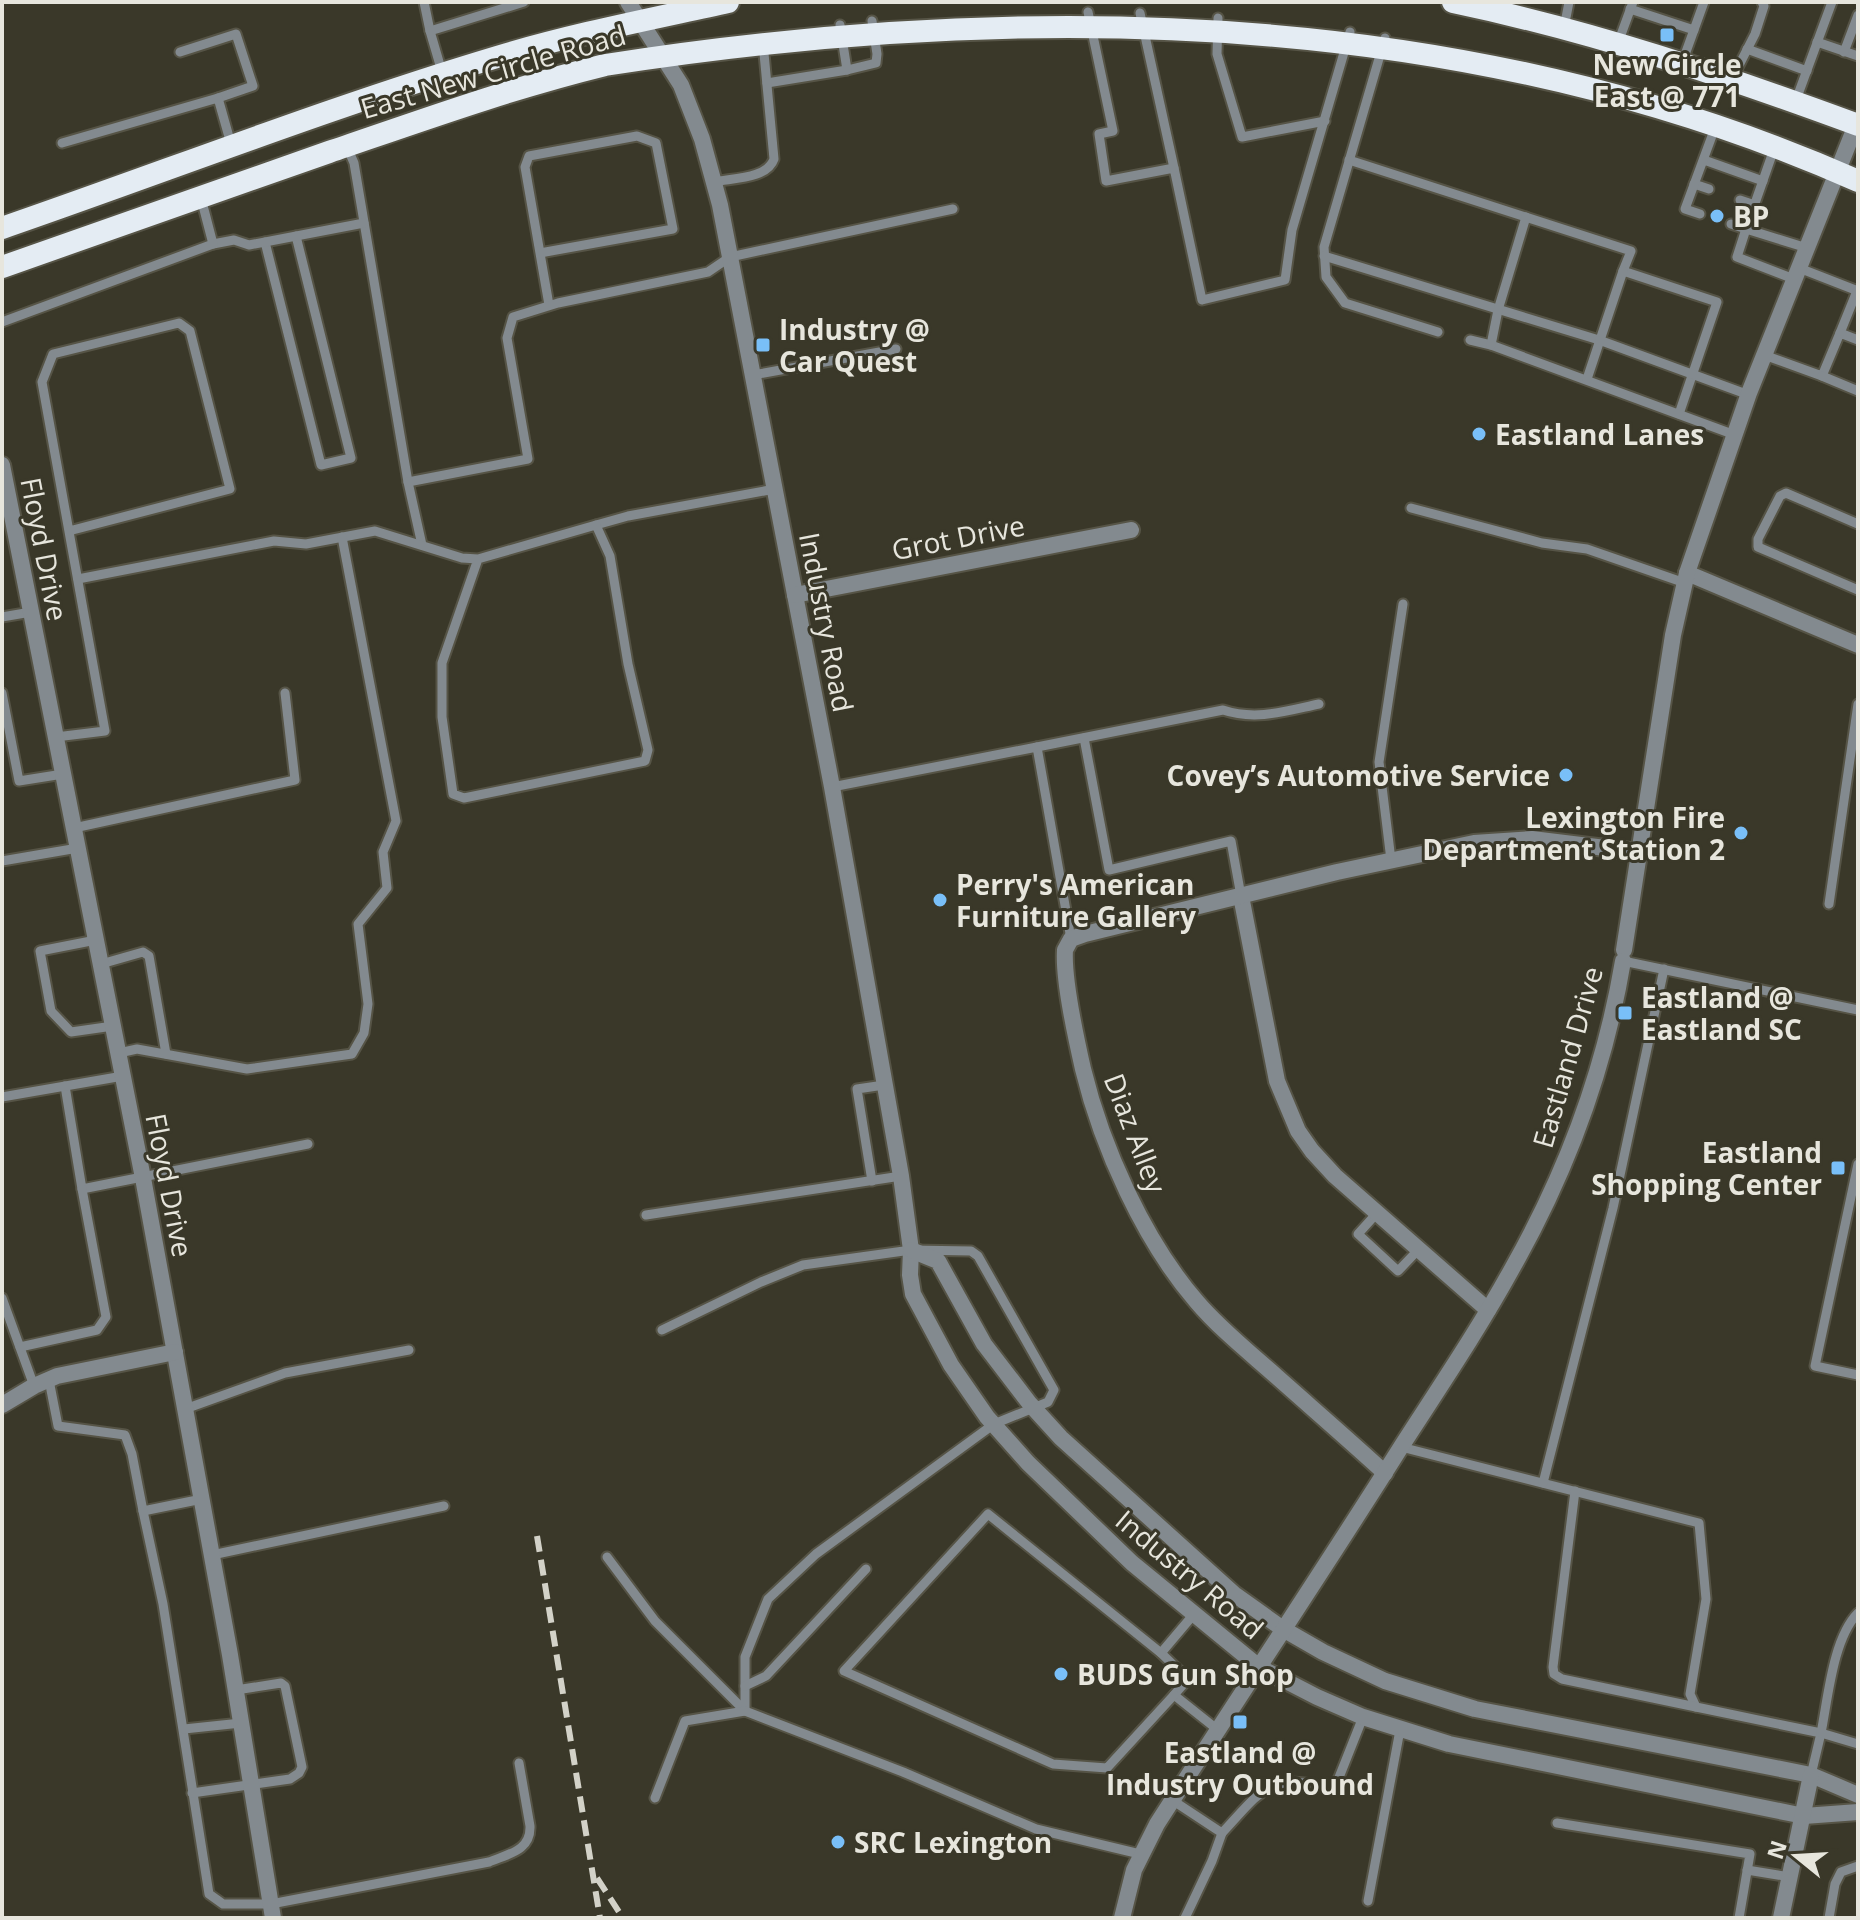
<svg xmlns="http://www.w3.org/2000/svg" width="1860" height="1920" viewBox="0 0 1860 1920" font-family="'Open Sans',sans-serif">
<style>
.lines{fill:none;stroke-linecap:round;stroke-linejoin:round}
.service-casing{stroke:#565446;stroke-width:13}
.minor-casing{stroke:#565446;stroke-width:20}
.tertiary-casing{stroke:#565446;stroke-width:20}
.trunk-casing{stroke:#565446;stroke-width:26}
.service{stroke:#838a8f;stroke-width:9}
.minor{stroke:#838a8f;stroke-width:16}
.tertiary{stroke:#838a8f;stroke-width:16}
.trunk{stroke:#e4ecf3;stroke-width:22}
.rail{stroke:#d3d2c8;stroke-width:6;stroke-dasharray:16 8;stroke-linecap:butt}
.poi-dot{fill:#79bff8;stroke:#3a3829;stroke-width:3}
.labels{text-anchor:middle;dominant-baseline:central;stroke-width:6;stroke-linejoin:round;paint-order:stroke}
.poi-label{font-size:28px;font-weight:bold;fill:#e7e6dd;stroke:#3a3829;text-anchor:start}
.street-label{font-size:28px;fill:#e7e6dd;stroke:#3a3829}
</style>
<rect width="100%" height="100%" fill="#3a3829"/>
<g class="lines">
<g class="service-casing">
<g id="service">
<polyline points="424,2 430,31"/>
<polyline points="1630,9 1694,30"/>
<polyline points="1088,12 1113,131 1099,134 1106,181 1174,168 1202,300 1285,280 1292,230 1350,32"/>
<polyline points="1140,13 1174,168"/>
<polyline points="1218,18 1217,54 1242,137 1325,121"/>
<polyline points="1564,28 1569,2"/>
<polyline points="1385,38 1324,247 1326,277 1345,303 1438,332"/>
<polyline points="1817,42 1858,56"/>
<polyline points="1618,43 1633,2"/>
<polyline points="1747,49 1807,71"/>
<polyline points="180,52 236,34 253,86 218,98"/>
<polyline points="1844,52 1858,15"/>
<polyline points="1682,63 1704,2"/>
<polyline points="847,70 876,63 877,54 872,21"/>
<polyline points="442,72 430,31 524,2"/>
<polyline points="1732,79 1755,34 1764,6 1762,2"/>
<polyline points="767,83 847,70 840,25"/>
<polyline points="1796,100 1832,2"/>
<polyline points="62,143 218,98 231,144"/>
<polyline points="347,147 354,163 408,482"/>
<polyline points="1349,160 1631,251 1623,271 1717,302 1679,414"/>
<polyline points="1704,160 1763,181"/>
<path d="M714,182C733,178 767,179 774,159L763,43"/>
<polyline points="1694,184 1709,189"/>
<polyline points="1740,200 1755,205"/>
<polyline points="1700,214 1685,209 1716,125"/>
<polyline points="1731,224 1746,229 1774,149"/>
<polyline points="265,242 321,465 351,458 296,236"/>
<polyline points="213,244 234,240 249,245 364,223"/>
<polyline points="540,253 673,229 656,143 637,136 529,156 525,167 549,305"/>
<polyline points="1324,256 1599,340 1749,395"/>
<polyline points="1799,268 1858,291"/>
<polyline points="1794,279 1737,257 1746,229 1807,248"/>
<polyline points="2,322 213,244 201,198"/>
<polyline points="1840,333 1857,291"/>
<polyline points="1470,340 1491,345 1735,435"/>
<polyline points="1491,345 1498,310 1526,217"/>
<polyline points="1764,355 1822,376 1840,333 1858,340"/>
<polyline points="753,375 896,349"/>
<polyline points="1822,376 1858,391"/>
<polyline points="1587,379 1623,271"/>
<polyline points="1411,508 1542,543 1587,549 1685,583"/>
<polyline points="1858,524 1786,493 1780,496 1758,539 1758,547 1858,590"/>
<polyline points="596,525 628,516 775,489"/>
<polyline points="422,545 408,482 528,459 507,338 513,317 558,303 708,272 730,257 953,209"/>
<polyline points="78,579 274,541 306,544 375,531 462,558 478,559 596,525 610,556 628,664 648,750 645,761 464,798 453,794 442,717 442,663 478,559"/>
<polyline points="2,617 31,612"/>
<polyline points="2,693 19,781 63,774"/>
<polyline points="56,737 105,731 42,382 53,354 179,323 190,331 230,489 69,531"/>
<polyline points="1084,738 1109,870 1231,841 1241,896"/>
<path d="M1037,747L1223,710C1256,721 1286,711 1319,704"/>
<polyline points="832,787 1037,747 1071,939"/>
<polyline points="74,828 295,780 285,693"/>
<polyline points="1391,860 1379,762 1403,604"/>
<polyline points="2,861 78,848"/>
<polyline points="1829,904 1858,704"/>
<polyline points="96,940 40,951 51,1011 71,1032 113,1026"/>
<polyline points="1623,961 1858,1010"/>
<polyline points="101,964 143,952 149,956 166,1054"/>
<polyline points="119,1053 137,1049 247,1069 352,1054 364,1033 368,1004 358,924 387,888 383,852 396,821 342,537"/>
<polyline points="65,1086 82,1189 308,1144"/>
<polyline points="2,1097 123,1076"/>
<polyline points="1858,1164 1815,1366 1858,1375"/>
<polyline points="872,1181 857,1089 884,1085"/>
<polyline points="1377,1213 1358,1234 1398,1271 1419,1249"/>
<polyline points="646,1215 901,1176"/>
<polyline points="2,1298 34,1386"/>
<polyline points="662,1330 761,1282 803,1265 911,1250 971,1251 978,1256 1054,1390 1048,1402 994,1424 816,1554 768,1599 745,1657 745,1711"/>
<polyline points="20,1347 97,1330 106,1317 82,1189"/>
<polyline points="49,1380 58,1426 125,1435 132,1454 143,1511 202,1499"/>
<polyline points="185,1409 285,1373 409,1350"/>
<polyline points="1401,1447 1699,1523 1706,1599 1690,1694 1696,1707 1821,1733 1811,1775"/>
<polyline points="1543,1483 1613,1208 1664,969"/>
<polyline points="1575,1491 1553,1667 1554,1674 1562,1679 1696,1707"/>
<path d="M143,1511L163,1604L209,1894L223,1904H271L489,1862C508,1854 531,1851 530,1826L519,1763"/>
<polyline points="212,1555 444,1506"/>
<polyline points="607,1557 655,1621 745,1711"/>
<path d="M1858,1613C1833,1638 1828,1698 1821,1733L1858,1744"/>
<polyline points="1194,1614 1161,1653 1188,1679 1174,1695 1218,1730"/>
<polyline points="1161,1653 988,1514 844,1671 1053,1764 1107,1768 1174,1695"/>
<polyline points="745,1686 766,1676 866,1569"/>
<polyline points="184,1729 241,1723"/>
<polyline points="192,1793 290,1779 299,1773 302,1767 285,1686 281,1683 236,1690"/>
<polyline points="655,1798 685,1721 745,1711 903,1772 1036,1829 1140,1854"/>
<polyline points="1172,1800 1222,1833 1212,1861 1185,1918"/>
<polyline points="1557,1823 1750,1854 1739,1918"/>
<path d="M1222,1833C1258,1795 1269,1770 1326,1788L1338,1780L1363,1717"/>
<polyline points="1747,1870 1790,1877"/>
<polyline points="1368,1901 1400,1730"/>
<polyline points="1829,1918 1835,1884 1841,1872 1858,1866"/>
</g>
</g>
<g class="minor-casing">
<g id="minor">
<polyline points="628,2 681,85 702,139 720,205 832,787 901,1176 911,1250 910,1275 913,1294 951,1365 987,1417 1028,1463 1132,1563 1259,1667 1317,1697 1363,1717 1449,1744 1804,1816 1858,1812"/>
<polyline points="2,465 143,1178 230,1655 273,1918"/>
<polyline points="1687,573 1858,645"/>
<polyline points="795,595 1131,530"/>
<polyline points="1241,896 1277,1081 1298,1131 1312,1151 1335,1176 1488,1310"/>
<polyline points="911,1250 938,1261 984,1344 1030,1404 1061,1438 1234,1594 1283,1629 1323,1652 1385,1681 1475,1709 1811,1775 1858,1795"/>
<polyline points="2,1405 34,1386 57,1376 175,1352"/>
<path d="M1385,1473C1349,1440 1312,1408 1276,1376C1249,1352 1220,1329 1197,1302C1144,1241 1102,1147 1083,1069C1076,1038 1063,980 1065,950L1071,939L1085,934L1337,872L1474,843L1532,839L1638,852"/>
<polyline points="1781,1918 1811,1775"/>
</g>
</g>
<g class="tertiary-casing">
<g id="tertiary">
<polyline points="1624,950 1673,635 1687,573 1749,393 1858,120"/>
<path d="M1122,1918L1134,1870L1157,1824C1238,1698 1321,1574 1401,1447C1439,1388 1479,1329 1513,1267C1566,1173 1605,1068 1623,961"/>
</g>
</g>
<g class="trunk-casing">
<g id="trunk">
<path d="M1453,2C1592,31 1725,76 1858,125"/>
<path d="M2,228C167,171 330,107 497,57C573,34 651,19 728,2"/>
<path d="M2,267C111,229 220,191 329,152C420,121 511,88 605,65C1022,0 1466,7 1858,181"/>
</g>
</g>
<use href="#service" class="service"/>
<use href="#minor" class="minor"/>
<use href="#tertiary" class="tertiary"/>
<use href="#trunk" class="trunk"/>
<g class="rail">
<polyline points="537,1536 600,1918"/>
<polyline points="597,1878 623,1918"/>
</g>
</g>
<g class="poi-dot">
<rect x="1659" y="27" width="16" height="16" rx="4"/>
<circle cx="1717" cy="216" r="8"/>
<rect x="755" y="337" width="16" height="16" rx="4"/>
<circle cx="1479" cy="434" r="8"/>
<circle cx="1566" cy="775" r="8"/>
<circle cx="1741" cy="833" r="8"/>
<circle cx="940" cy="900" r="8"/>
<rect x="1617" y="1005" width="16" height="16" rx="4"/>
<rect x="1830" y="1160" width="16" height="16" rx="4"/>
<circle cx="1061" cy="1674" r="8"/>
<rect x="1232" y="1714" width="16" height="16" rx="4"/>
<circle cx="838" cy="1842" r="8"/>
</g>
<g class="labels">
<g class="poi-label">
<text x="1667" y="64" text-anchor="middle">New Circle<tspan x="1667" dy="32">East @ 771</tspan></text>
<text x="1733" y="216">BP</text>
<text x="779" y="329">Industry @<tspan x="779" dy="32">Car Quest</tspan></text>
<text x="1495" y="434">Eastland Lanes</text>
<text x="1550" y="775" text-anchor="end">Covey’s Automotive Service</text>
<text x="1725" y="817" text-anchor="end">Lexington Fire<tspan x="1725" dy="32">Department Station 2</tspan></text>
<text x="956" y="884">Perry's American<tspan x="956" dy="32">Furniture Gallery</tspan></text>
<text x="1641" y="997">Eastland @<tspan x="1641" dy="32">Eastland SC</tspan></text>
<text x="1822" y="1152" text-anchor="end">Eastland<tspan x="1822" dy="32">Shopping Center</tspan></text>
<text x="1077" y="1674">BUDS Gun Shop</text>
<text x="1240" y="1752" text-anchor="middle">Eastland @<tspan x="1240" dy="32">Industry Outbound</tspan></text>
<text x="854" y="1842">SRC Lexington</text>
</g>
<g class="street-label">
<text transform="translate(493 71) rotate(-16)">East New Circle Road</text>
<text transform="translate(958 537) rotate(-11)">Grot Drive</text>
<text transform="translate(45 549) rotate(79)">Floyd Drive</text>
<text transform="translate(827 622) rotate(79)">Industry Road</text>
<text transform="translate(1567 1057) rotate(-74)">Eastland Drive</text>
<text transform="translate(1136 1133) rotate(69)">Diaz Alley</text>
<text transform="translate(170 1185) rotate(79)">Floyd Drive</text>
<text transform="translate(1190 1574) rotate(40)">Industry Road</text>
</g>
</g>
<rect width="1860" height="1920" fill="none" stroke="#e7e6dd" stroke-width="8"/>
<g transform="translate(1796 1856) rotate(288)" stroke="#3a3829" stroke-width="6" paint-order="stroke">
<path d="M0-6L14 30L0 20L-14 30Z" fill="#e7e6dd"/>
<text y="-12" font-size="22" font-weight="bold" text-anchor="middle" fill="#e7e6dd">N</text>
</g>
</svg>
